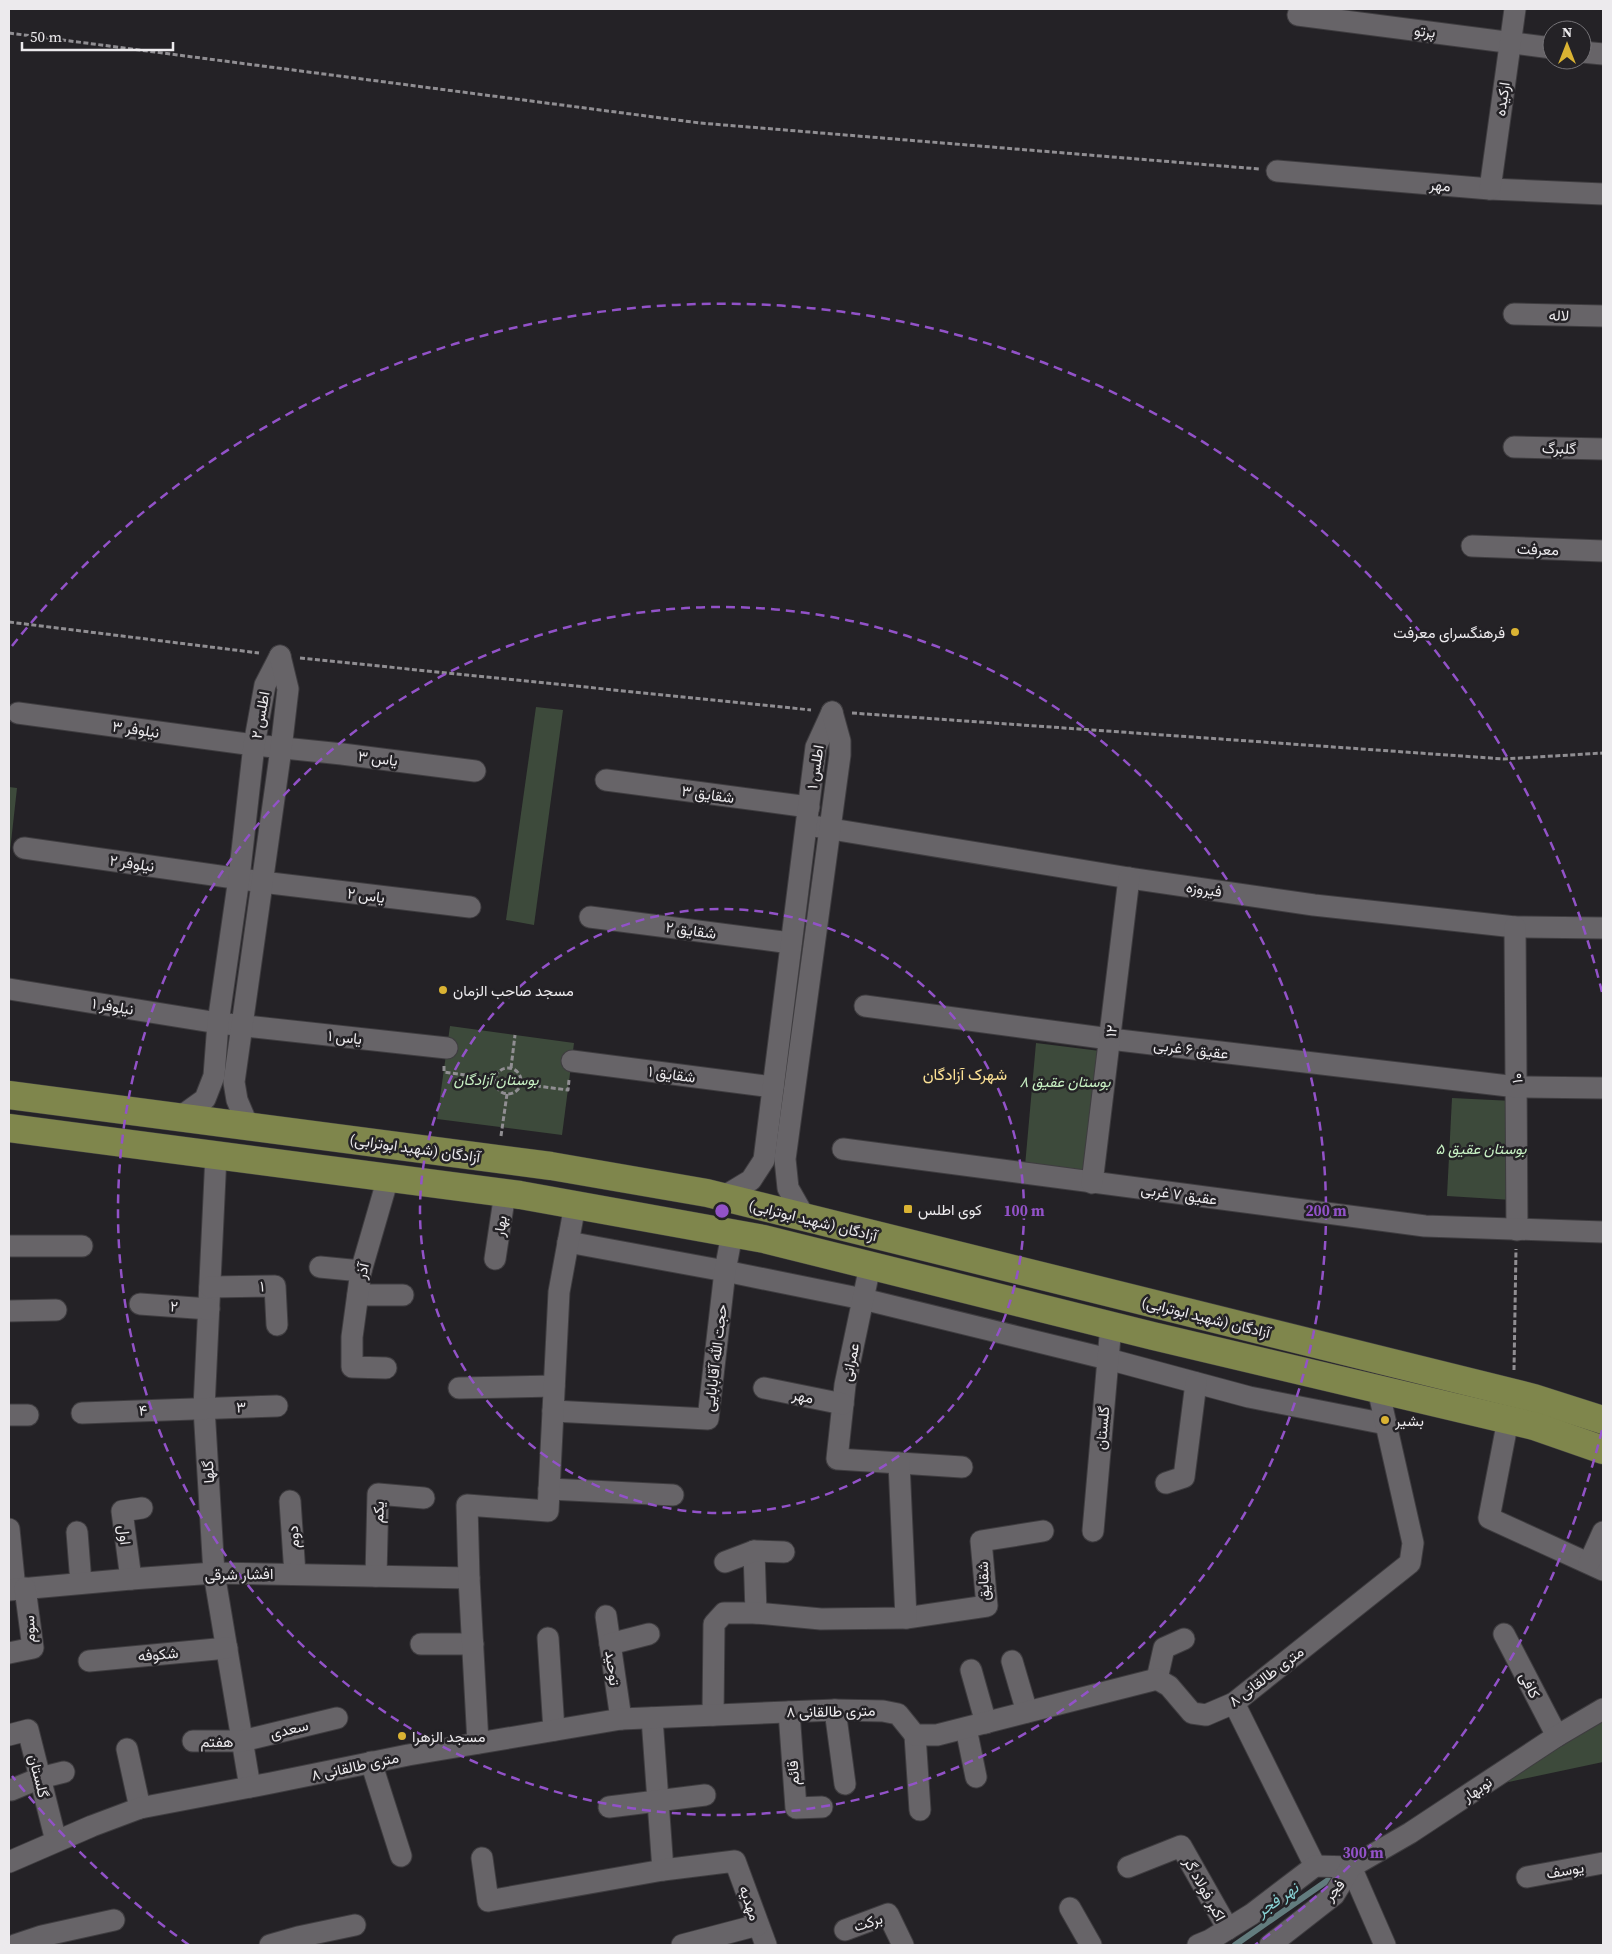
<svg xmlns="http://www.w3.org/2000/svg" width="1612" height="1954" viewBox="0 0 1612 1954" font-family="'Source Serif 4',Vazirmatn,serif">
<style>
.green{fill:#3d4a3b}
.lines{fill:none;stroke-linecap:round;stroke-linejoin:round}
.stream{stroke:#627c7e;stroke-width:6}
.minor-casing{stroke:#3f3d40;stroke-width:23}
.major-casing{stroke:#3f3d40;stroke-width:29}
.path{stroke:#908e92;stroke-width:3;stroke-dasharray:5 2.5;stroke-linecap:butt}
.minor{stroke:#676468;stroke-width:21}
.major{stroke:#7f864c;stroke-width:28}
.ring{fill:none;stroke:#9252c8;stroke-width:2.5;stroke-dasharray:9 6}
.poi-dot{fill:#dab333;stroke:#242226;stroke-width:2}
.labels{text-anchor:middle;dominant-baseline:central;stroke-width:5;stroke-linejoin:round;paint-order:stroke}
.street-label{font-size:15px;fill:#eceaed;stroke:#242226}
.poi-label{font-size:15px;fill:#eceaed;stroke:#242226;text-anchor:start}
.park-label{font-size:15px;font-style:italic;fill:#c8f1c4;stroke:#242226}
.neighbourhood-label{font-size:16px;fill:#fce194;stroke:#242226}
.water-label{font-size:16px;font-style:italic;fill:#87d1d3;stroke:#242226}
.centre{fill:#9252c8;stroke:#242226;stroke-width:2.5}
.ring-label{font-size:15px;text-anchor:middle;font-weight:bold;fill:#9252c8;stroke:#242226;stroke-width:5;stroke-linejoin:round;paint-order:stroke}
</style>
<rect width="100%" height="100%" fill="#242226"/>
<g class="green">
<polygon points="536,707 563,710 534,925 506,920"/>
<polygon points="9,787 17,788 9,860"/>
<polygon points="450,1026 574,1043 562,1135 437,1119"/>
<polygon points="1036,1043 1100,1051 1086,1171 1025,1166"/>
<polygon points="1452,1098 1513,1101 1512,1200 1447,1196"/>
<polygon points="1603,1722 1603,1762 1504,1783 1589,1728"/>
</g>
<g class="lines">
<polyline class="stream" points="1235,1945 1334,1876"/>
<g class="minor-casing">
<g id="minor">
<polyline points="1298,15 1552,48"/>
<polyline points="1582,52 1603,54"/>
<polyline points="1277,171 1490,189 1603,194"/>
<polyline points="1490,189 1515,9"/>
<polyline points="1514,314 1603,316"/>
<polyline points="1514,447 1603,449"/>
<polyline points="1472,546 1603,551"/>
<polyline points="18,713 254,745 342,754 475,771"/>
<polyline points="606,780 809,807"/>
<polyline points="807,825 1129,878 1314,905 1515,927 1603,928"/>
<polyline points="24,848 262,882 470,907"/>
<polyline points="590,917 791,943"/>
<polyline points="1515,927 1517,1230"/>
<polyline points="9,989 218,1023 447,1048"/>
<polyline points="865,1006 1110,1039 1517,1087 1603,1088"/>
<polyline points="572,1061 773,1087"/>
<polyline points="180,1117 205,1099 214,1076 218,1023 239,878 254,745 265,685 280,656"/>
<polyline points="248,1126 237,1100 234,1082 281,749 288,689 280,656"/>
<polyline points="843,1149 1425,1226 1603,1232"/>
<polyline points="216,1155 204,1408 214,1573 250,1787"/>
<polyline points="1092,1183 1129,878"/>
<polyline points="723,1197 751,1180 764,1160 816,747 832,712"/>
<polyline points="805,1218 788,1188 785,1159 840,755 840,741 832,712"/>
<polyline points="568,1242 725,1271 863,1299 1108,1359 1249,1397 1386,1424"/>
<polyline points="9,1246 82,1246"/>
<polyline points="495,1259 505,1193"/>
<polyline points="870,1266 845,1385 837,1459 962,1467"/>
<polyline points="320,1267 361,1271"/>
<polyline points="210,1287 275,1286 277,1325"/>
<polyline points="358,1295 403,1295"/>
<polyline points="140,1304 209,1309"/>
<polyline points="9,1311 56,1310"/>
<polyline points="386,1368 352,1367 352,1337 361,1271 388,1178"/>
<polyline points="459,1388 554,1386"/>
<polyline points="764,1388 843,1404"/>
<polyline points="553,1411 708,1419 725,1271 732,1234"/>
<polyline points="82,1413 277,1406"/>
<polyline points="9,1415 28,1415"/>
<polyline points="1508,1420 1489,1518 1603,1570"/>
<polyline points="1166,1483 1184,1477 1196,1383"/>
<polyline points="549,1489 673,1495"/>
<polyline points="290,1501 295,1574"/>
<polyline points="9,1529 15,1589"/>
<polyline points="1093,1531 1111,1325"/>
<polyline points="77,1532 81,1583"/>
<polyline points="754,1551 756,1613"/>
<polyline points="725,1562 754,1551 784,1552"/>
<polyline points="1589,1563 1603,1532"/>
<polyline points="376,1576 378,1494 424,1498"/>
<polyline points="131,1579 122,1511 142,1508"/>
<polyline points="9,1590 131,1579 214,1573 469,1578"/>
<polyline points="606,1616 621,1719"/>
<polyline points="906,1618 987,1606 981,1541 1043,1531"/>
<polyline points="1504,1634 1557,1736"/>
<polyline points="548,1638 554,1730"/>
<polyline points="421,1644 473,1644"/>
<polyline points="610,1644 649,1634"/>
<polyline points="9,1653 33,1648 25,1588"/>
<polyline points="89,1661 227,1648"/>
<polyline points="1012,1661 1027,1712"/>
<polyline points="971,1670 986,1723"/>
<polyline points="1157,1679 1164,1648 1184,1639"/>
<polyline points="1234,1703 1315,1866"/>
<polyline points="835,1710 845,1784"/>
<polyline points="789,1712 796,1808 822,1807"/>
<polyline points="713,1715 714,1624 724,1613 756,1613 821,1619 906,1618 899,1463"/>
<polyline points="652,1718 663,1870"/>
<polyline points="966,1728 976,1777"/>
<polyline points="9,1735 28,1730 56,1841"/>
<polyline points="915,1735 920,1810"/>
<polyline points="193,1741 242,1741 337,1718"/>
<polyline points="478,1743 469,1578 467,1505 548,1511 559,1292 575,1205"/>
<polyline points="127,1749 140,1808"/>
<polyline points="371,1762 401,1856"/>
<polyline points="11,1790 40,1778 64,1772"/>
<polyline points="609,1807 705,1795"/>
<polyline points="482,1858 488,1901 663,1870 735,1861 766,1945"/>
<polyline points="9,1862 92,1826 140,1808 271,1783 408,1755 621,1719 835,1710 883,1711 898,1714 915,1735 937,1735 1157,1679 1169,1686 1192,1713 1206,1715 1234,1703 1410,1563 1413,1543 1378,1389"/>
<polyline points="1128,1867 1181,1846 1228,1929"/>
<polyline points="1351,1867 1385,1945"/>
<polyline points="1527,1877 1603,1863"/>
<polyline points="1070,1908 1091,1945"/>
<polyline points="845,1930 888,1914 903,1945"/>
<polyline points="15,1945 42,1936 114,1920"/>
<polyline points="270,1945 298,1937 355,1925"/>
<polyline points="682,1945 758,1925"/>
<polyline points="1198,1945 1210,1940 1252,1914 1315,1866 1351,1867"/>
<polyline points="1270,1945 1334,1895 1351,1867 1410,1833 1557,1736 1603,1709"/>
</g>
</g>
<g class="major-casing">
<g id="major">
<polyline points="9,1095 551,1166 707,1193 1534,1398 1603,1420"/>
<polyline points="9,1128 520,1195 764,1239 1153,1336 1534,1426 1603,1450"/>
</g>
</g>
<g class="path">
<polyline points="9,33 700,123 1259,169"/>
<polyline points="9,622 259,653"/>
<polyline points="300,658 811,710"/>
<polyline points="852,713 1504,759 1603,753"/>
<polyline points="444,1066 444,1072 494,1079"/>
<circle cx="508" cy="1081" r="13"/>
<polyline points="511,1068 515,1035"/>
<polyline points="521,1084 568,1090 569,1080"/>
<polyline points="501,1136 507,1094"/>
<polyline points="1514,1370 1516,1249"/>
</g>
<use href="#minor" class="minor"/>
<use href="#major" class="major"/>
</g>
<g class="ring">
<circle cx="722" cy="1211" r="302"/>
<circle cx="722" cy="1211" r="604"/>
<path d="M1602 1430A907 907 0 0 1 1255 1945M189 1945A907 907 0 0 1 12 1776M12 646A907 907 0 0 1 1602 992"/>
</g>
<g class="poi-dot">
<circle cx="1515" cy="632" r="5"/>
<circle cx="443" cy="990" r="5"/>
<rect x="903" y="1204" width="10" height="10" rx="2.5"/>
<circle cx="1385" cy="1420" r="5"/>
<circle cx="402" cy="1736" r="5"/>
</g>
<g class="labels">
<g class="street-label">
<text transform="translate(1425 31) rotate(7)">پرتو</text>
<text transform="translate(1502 99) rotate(-82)">ارکیده</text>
<text transform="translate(1440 185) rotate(5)">مهر</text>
<text transform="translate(1559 315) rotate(2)">لاله</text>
<text transform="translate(1559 448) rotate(2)">گلبرگ</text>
<text transform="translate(1538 549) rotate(2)">معرفت</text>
<text transform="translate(260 715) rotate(-80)">اطلس ۲</text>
<text transform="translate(136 729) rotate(8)">نیلوفر ۳</text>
<text transform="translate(378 758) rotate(7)">یاس ۳</text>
<text transform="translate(815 767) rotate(-81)">اطلس ۱</text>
<text transform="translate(708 794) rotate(8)">شقایق ۳</text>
<text transform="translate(132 863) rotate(8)">نیلوفر ۲</text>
<text transform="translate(1204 889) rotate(8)">فیروزه</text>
<text transform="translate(366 895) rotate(7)">یاس ۲</text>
<text transform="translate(691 930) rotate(8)">شقایق ۲</text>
<text transform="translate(113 1006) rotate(9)">نیلوفر ۱</text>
<text transform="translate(1111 1031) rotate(-83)">۱۲</text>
<text transform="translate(345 1037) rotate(6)">یاس ۱</text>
<text transform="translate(1191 1049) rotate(7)">عقیق ۶ غربی</text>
<text transform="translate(672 1074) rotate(8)">شقایق ۱</text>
<text transform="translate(1517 1078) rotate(-91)">۱۰</text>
<text transform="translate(415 1148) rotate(8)">آزادگان (شهید ابوترابی)</text>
<text transform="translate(1179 1194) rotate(8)">عقیق ۷ غربی</text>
<text transform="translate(813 1220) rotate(14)">آزادگان (شهید ابوترابی)</text>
<text transform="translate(500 1226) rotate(-82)">بهار</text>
<text transform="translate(362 1271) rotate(-78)">آذر</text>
<text transform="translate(262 1286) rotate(-1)">۱</text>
<text transform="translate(174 1306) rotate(4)">۲</text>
<text transform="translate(1206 1317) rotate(14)">آزادگان (شهید ابوترابی)</text>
<text transform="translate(715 1358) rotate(-83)">حجت الله آقابابایی</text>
<text transform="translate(850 1362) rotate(-78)">عمرانی</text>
<text transform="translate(803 1396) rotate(11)">مهر</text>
<text transform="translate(241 1407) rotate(-1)">۳</text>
<text transform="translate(143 1410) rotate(-3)">۴</text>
<text transform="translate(1102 1428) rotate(-85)">گلستان</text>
<text transform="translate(208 1472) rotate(-94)">گلها</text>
<text transform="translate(378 1512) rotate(-87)">یکم</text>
<text transform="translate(125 1535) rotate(83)">اول</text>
<text transform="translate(293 1537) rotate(-94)">دوم</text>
<text transform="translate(239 1574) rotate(-1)">افشار شرقی</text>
<text transform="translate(983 1581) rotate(-92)">شقایق</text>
<text transform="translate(29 1629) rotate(-92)">سوم</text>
<text transform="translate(158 1654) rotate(-5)">شکوفه</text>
<text transform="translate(613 1668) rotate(82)">توحید</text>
<text transform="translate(1266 1676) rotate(-37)">۸ متری طالقانی</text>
<text transform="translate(1530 1685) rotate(63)">کافی</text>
<text transform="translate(831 1711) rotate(-1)">۸ متری طالقانی</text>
<text transform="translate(289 1729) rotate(-14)">سعدی</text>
<text x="217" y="1741">هفتم</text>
<text transform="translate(355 1766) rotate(-12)">۸ متری طالقانی</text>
<text transform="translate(793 1773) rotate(-94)">قائم</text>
<text transform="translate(39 1776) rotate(76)">گلستان</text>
<text transform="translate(1477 1789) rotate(-34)">نوبهار</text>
<text transform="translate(1565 1870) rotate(-10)">یوسف</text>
<text transform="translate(1205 1889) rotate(61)">اکبر فولاد گر</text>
<text transform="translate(1334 1890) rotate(-51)">فجر</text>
<text transform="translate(750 1903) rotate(71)">مهدیه</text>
<text transform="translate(868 1922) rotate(-18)">برکت</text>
</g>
<g class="poi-label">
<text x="1505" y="632" text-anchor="end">فرهنگسرای معرفت</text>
<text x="453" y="990">مسجد صاحب الزمان</text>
<text x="918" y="1209">کوی اطلس</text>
<text x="1395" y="1420">بشیر</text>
<text x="412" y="1736">مسجد الزهرا</text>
</g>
<g class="park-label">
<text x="496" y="1079">بوستان آزادگان</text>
<text x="1065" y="1081">بوستان عقیق ۸</text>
<text x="1481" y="1148">بوستان عقیق ۵</text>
</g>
<g class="neighbourhood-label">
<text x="965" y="1074">شهرک آزادگان</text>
</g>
<g class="water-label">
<text transform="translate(1277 1899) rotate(-35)">نهر فجر</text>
</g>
</g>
<circle cx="722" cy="1211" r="8" class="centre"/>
<g class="ring-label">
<text x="1024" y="1216">100 m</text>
<text x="1326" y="1216">200 m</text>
<text x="1363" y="1858">300 m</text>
</g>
<rect width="1612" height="1954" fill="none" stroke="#eceaed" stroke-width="20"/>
<g transform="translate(1567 45)"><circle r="24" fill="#242226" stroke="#747276"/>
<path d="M0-4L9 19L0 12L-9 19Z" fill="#dab333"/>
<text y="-8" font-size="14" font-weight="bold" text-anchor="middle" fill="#eceaed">N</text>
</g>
<path d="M22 42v8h151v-8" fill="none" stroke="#eceaed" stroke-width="2.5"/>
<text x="30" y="42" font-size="15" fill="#eceaed" stroke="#242226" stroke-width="4" paint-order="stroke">50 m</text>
</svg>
